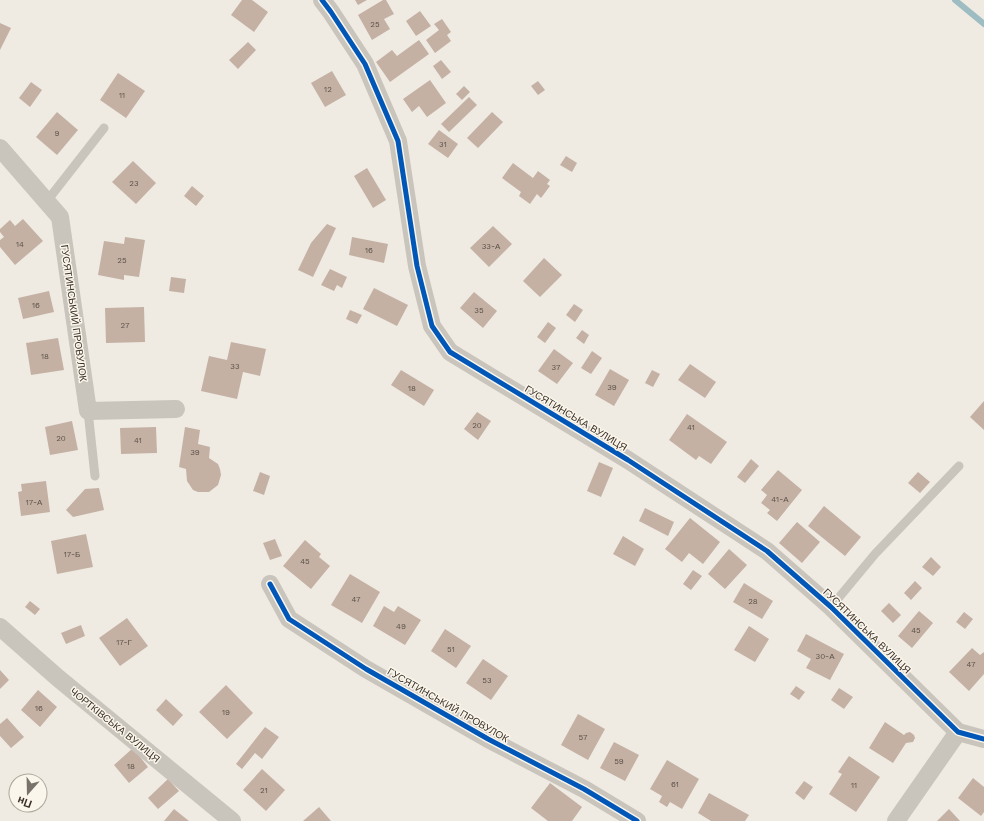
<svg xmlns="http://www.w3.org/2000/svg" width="984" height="821" viewBox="0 0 984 821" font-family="'Work Sans',sans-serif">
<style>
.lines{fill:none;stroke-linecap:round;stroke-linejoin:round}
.stream{stroke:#9ebdc2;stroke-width:6}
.building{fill:#c4b1a4}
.service{stroke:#c9c4bc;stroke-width:9}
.minor{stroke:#c9c4bc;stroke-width:18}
.cycleway-casing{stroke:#fbf6eb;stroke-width:8}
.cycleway{stroke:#0057b8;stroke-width:5}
.labels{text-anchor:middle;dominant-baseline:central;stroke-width:3;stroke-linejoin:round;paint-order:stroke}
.number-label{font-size:8px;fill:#5c5148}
.street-label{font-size:10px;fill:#3a3129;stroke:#fbf6eb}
</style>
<rect width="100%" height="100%" fill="#efebe3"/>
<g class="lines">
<polyline class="stream" points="955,0 984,24"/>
</g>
<g class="building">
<polygon points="242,0 252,0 268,12 254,32 231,15"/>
<polygon points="355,0 367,0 358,5"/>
<polygon points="383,0 386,0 394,14 384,19 390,29 372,40 358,15"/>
<polygon points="420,11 431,26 416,36 406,21"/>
<polygon points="442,19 451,32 447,35 451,41 435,53 426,40 439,30 434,24"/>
<polygon points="0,23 11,28 0,50"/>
<polygon points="419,40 429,54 390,82 376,62 392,50 397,56"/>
<polygon points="248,42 256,50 238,69 229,60"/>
<polygon points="441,60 451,72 442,79 433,66"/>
<polygon points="332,71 346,95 325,107 311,83"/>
<polygon points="118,73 145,91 126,118 100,100"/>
<polygon points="430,80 446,103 427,117 419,106 412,112 403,99"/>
<polygon points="538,81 545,90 538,95 531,86"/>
<polygon points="31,82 42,90 30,107 19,98"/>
<polygon points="464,86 470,92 462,100 456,94"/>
<polygon points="469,97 477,105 449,132 441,124"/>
<polygon points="57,112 78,130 57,155 36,137"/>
<polygon points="492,112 503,122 478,148 467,138"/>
<polygon points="439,130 458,144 448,158 428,144"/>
<polygon points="566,156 577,163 572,172 560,165"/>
<polygon points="133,161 156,183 136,204 112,182"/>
<polygon points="513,163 533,178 538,171 550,180 547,184 550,186 541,198 537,194 530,204 519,196 521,192 502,178"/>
<polygon points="367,168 386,200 373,208 354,176"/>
<polygon points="192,186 204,196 196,206 184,196"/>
<polygon points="23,219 43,241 15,265 0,247 0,240 4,237 0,232 0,229 10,220 15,226"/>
<polygon points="327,224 336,228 313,277 298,270 311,243"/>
<polygon points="493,226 512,244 489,267 470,248"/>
<polygon points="125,237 145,240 139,277 124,275 124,280 98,275 104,241 124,244"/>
<polygon points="352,237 388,244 384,263 349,255"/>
<polygon points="544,258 562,275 540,297 523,281"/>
<polygon points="330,269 347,277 342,288 337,285 334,291 321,285"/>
<polygon points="171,277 186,279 184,293 169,291"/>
<polygon points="374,288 408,305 397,326 363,309"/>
<polygon points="49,291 54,312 23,319 18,298"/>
<polygon points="474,292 497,311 483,328 460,308"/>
<polygon points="574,304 583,310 575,322 566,315"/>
<polygon points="144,307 145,342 106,343 105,308"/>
<polygon points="350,310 362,315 357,324 346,319"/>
<polygon points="548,322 556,328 545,343 537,337"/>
<polygon points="582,330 589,335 584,344 576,338"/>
<polygon points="58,338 64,370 31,375 26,343"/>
<polygon points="231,342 266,349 260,376 243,372 237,399 201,391 209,356 227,360"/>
<polygon points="554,349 573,363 557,384 538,371"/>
<polygon points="592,351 602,358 591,374 581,368"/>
<polygon points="690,364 716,382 705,398 678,380"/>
<polygon points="610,369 629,380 614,406 595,395"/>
<polygon points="401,370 434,390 424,406 391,385"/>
<polygon points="652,370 660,374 653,387 645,383"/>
<polygon points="984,401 984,430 970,417"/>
<polygon points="477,412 491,421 478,440 464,429"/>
<polygon points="687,414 727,442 711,464 699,456 696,460 669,440"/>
<polygon points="72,421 78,450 50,455 45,427"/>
<polygon points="156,427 157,453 121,454 120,428"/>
<polygon points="185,427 200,430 198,444 210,447 209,458 218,464 220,469 221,475 218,485 209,492 198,492 193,490 187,481 186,469 179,467"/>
<polygon points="751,459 759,466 745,483 737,477"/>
<polygon points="599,462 613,468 601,497 587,491"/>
<polygon points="778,470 802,490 777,521 767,513 770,510 761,503 767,495 761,490"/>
<polygon points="260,472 270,476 264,495 253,491"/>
<polygon points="918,472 930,482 920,493 908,483"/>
<polygon points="46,481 50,512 21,516 18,492 22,491 21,484"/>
<polygon points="99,488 104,510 73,517 66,510 85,489"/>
<polygon points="824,506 861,537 845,556 808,526"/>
<polygon points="645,508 674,522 668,536 639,521"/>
<polygon points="690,518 720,542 703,564 689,553 682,562 665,549"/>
<polygon points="797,522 820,542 802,563 779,543"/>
<polygon points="86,534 93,567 57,574 51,541"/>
<polygon points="623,536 644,549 635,566 613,554"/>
<polygon points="275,539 282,556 270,560 263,543"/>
<polygon points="305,540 321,554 319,557 330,566 311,589 283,566"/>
<polygon points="729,549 747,565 725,589 708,574"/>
<polygon points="931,557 941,567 933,576 922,567"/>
<polygon points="693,570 702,576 691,590 683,584"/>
<polygon points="350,574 380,592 362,623 331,605"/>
<polygon points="915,581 922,588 911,600 904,593"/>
<polygon points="744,583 773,601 762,619 733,602"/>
<polygon points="30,601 40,609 35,615 25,607"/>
<polygon points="889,603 901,615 893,623 881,611"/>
<polygon points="384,606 394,612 398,606 421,620 405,645 373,626"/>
<polygon points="919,611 933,623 912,648 898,636"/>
<polygon points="964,612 973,619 965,629 956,622"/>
<polygon points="127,618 148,646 120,666 99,638"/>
<polygon points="81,625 85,636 66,644 61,633"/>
<polygon points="749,626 769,639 755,662 734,650"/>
<polygon points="445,629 471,646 456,668 431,651"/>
<polygon points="806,634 844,654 830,680 806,668 811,659 797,651"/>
<polygon points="972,648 980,655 984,652 984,674 969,691 949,672"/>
<polygon points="483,659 508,676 491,700 466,683"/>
<polygon points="0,670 9,680 0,689"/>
<polygon points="226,685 253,713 227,739 199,712"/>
<polygon points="796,686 805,692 799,700 790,694"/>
<polygon points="839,688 853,697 844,709 831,700"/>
<polygon points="38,690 57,707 40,727 21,710"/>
<polygon points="166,699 183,715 173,726 156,710"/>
<polygon points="578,714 605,729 588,760 561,745"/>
<polygon points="7,718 24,737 11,748 0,736 0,724"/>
<polygon points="885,722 904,735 906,733 910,732 914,735 915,738 913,742 906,743 893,763 869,748"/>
<polygon points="265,727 279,737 262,759 255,753 242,769 236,764"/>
<polygon points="614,742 639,755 625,781 600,768"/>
<polygon points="133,748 148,767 129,783 114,765"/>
<polygon points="849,756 880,777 856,812 829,794 842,774 838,772"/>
<polygon points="667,760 699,779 682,809 670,802 667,807 659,802 662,796 650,789"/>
<polygon points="262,769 285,790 266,811 243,790"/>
<polygon points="973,778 984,787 984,812 981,816 958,798"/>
<polygon points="168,779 179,791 158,809 148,798"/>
<polygon points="804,781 813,787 804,800 795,793"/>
<polygon points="550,783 582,807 572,821 548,821 531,808"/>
<polygon points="709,793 749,815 745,821 711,821 698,813"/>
<polygon points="319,807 331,821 303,821"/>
<polygon points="174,809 189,821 164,821"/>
<polygon points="949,809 960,821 937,821"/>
</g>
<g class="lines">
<g class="service">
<polyline points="47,201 104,128"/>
<polyline points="88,411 95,476"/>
<polyline points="831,607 875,554 959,466"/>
</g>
<g class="minor">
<polyline points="322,0 331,12 365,64 398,141 417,266 432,326 450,352 628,460 767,551 831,607 958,732 984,739"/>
<polyline points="0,148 60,217 88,411 176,409"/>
<polyline points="270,584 289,619 366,669 488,739 584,789 637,821"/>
<polyline points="0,627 58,678 232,821"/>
<polyline points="896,821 958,732"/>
</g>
<g class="cycleway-casing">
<g id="cycleway">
<polyline points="322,0 331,12 365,64 398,141 417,266 432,326 450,352 628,460 767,551 831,607 958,732 984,739"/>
<polyline points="270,584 289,619 366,669 488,739 584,789 637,821"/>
</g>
</g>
<use href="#cycleway" class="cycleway"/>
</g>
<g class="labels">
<g class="number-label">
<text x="375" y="24">25</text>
<text x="328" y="89">12</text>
<text x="122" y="95">11</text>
<text x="57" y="133">9</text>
<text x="443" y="144">31</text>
<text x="134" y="183">23</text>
<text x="20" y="244">14</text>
<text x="491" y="246">33-А</text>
<text x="369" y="250">16</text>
<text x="122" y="260">25</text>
<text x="36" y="305">16</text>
<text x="479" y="310">35</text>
<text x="125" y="325">27</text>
<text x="45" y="356">18</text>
<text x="235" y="366">33</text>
<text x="556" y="367">37</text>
<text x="612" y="387">39</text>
<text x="412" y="388">18</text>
<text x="477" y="425">20</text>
<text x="691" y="427">41</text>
<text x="61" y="438">20</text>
<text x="138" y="440">41</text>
<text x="195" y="452">39</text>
<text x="780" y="499">41-А</text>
<text x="34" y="502">17-А</text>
<text x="72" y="554">17-Б</text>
<text x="305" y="561">45</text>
<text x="356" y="599">47</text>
<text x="753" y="601">28</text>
<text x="401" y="626">49</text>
<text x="916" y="630">45</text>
<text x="124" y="642">17-Г</text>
<text x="451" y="649">51</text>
<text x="825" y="656">30-А</text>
<text x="971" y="664">47</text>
<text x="487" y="680">53</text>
<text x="39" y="708">16</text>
<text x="226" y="712">19</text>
<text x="583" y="737">57</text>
<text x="619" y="761">59</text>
<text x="131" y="766">18</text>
<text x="675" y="784">61</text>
<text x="854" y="785">11</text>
<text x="264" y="790">21</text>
</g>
<g class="street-label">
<text transform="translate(74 313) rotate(82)">ГУСЯТИНСЬКИЙ ПРОВУЛОК</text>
<text transform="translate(576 418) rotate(31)">ГУСЯТИНСЬКА ВУЛИЦЯ</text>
<text transform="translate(867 631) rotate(44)">ГУСЯТИНСЬКА ВУЛИЦЯ</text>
<text transform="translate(448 705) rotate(30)">ГУСЯТИНСЬКИЙ ПРОВУЛОК</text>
<text transform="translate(115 725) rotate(39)">ЧОРТКІВСЬКА ВУЛИЦЯ</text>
</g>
</g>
<g transform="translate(28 793) rotate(200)"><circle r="19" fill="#fbf6eb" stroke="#aea79d"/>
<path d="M0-3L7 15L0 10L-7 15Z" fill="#79726a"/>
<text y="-6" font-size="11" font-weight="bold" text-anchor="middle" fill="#3a3129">Пн</text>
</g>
</svg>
